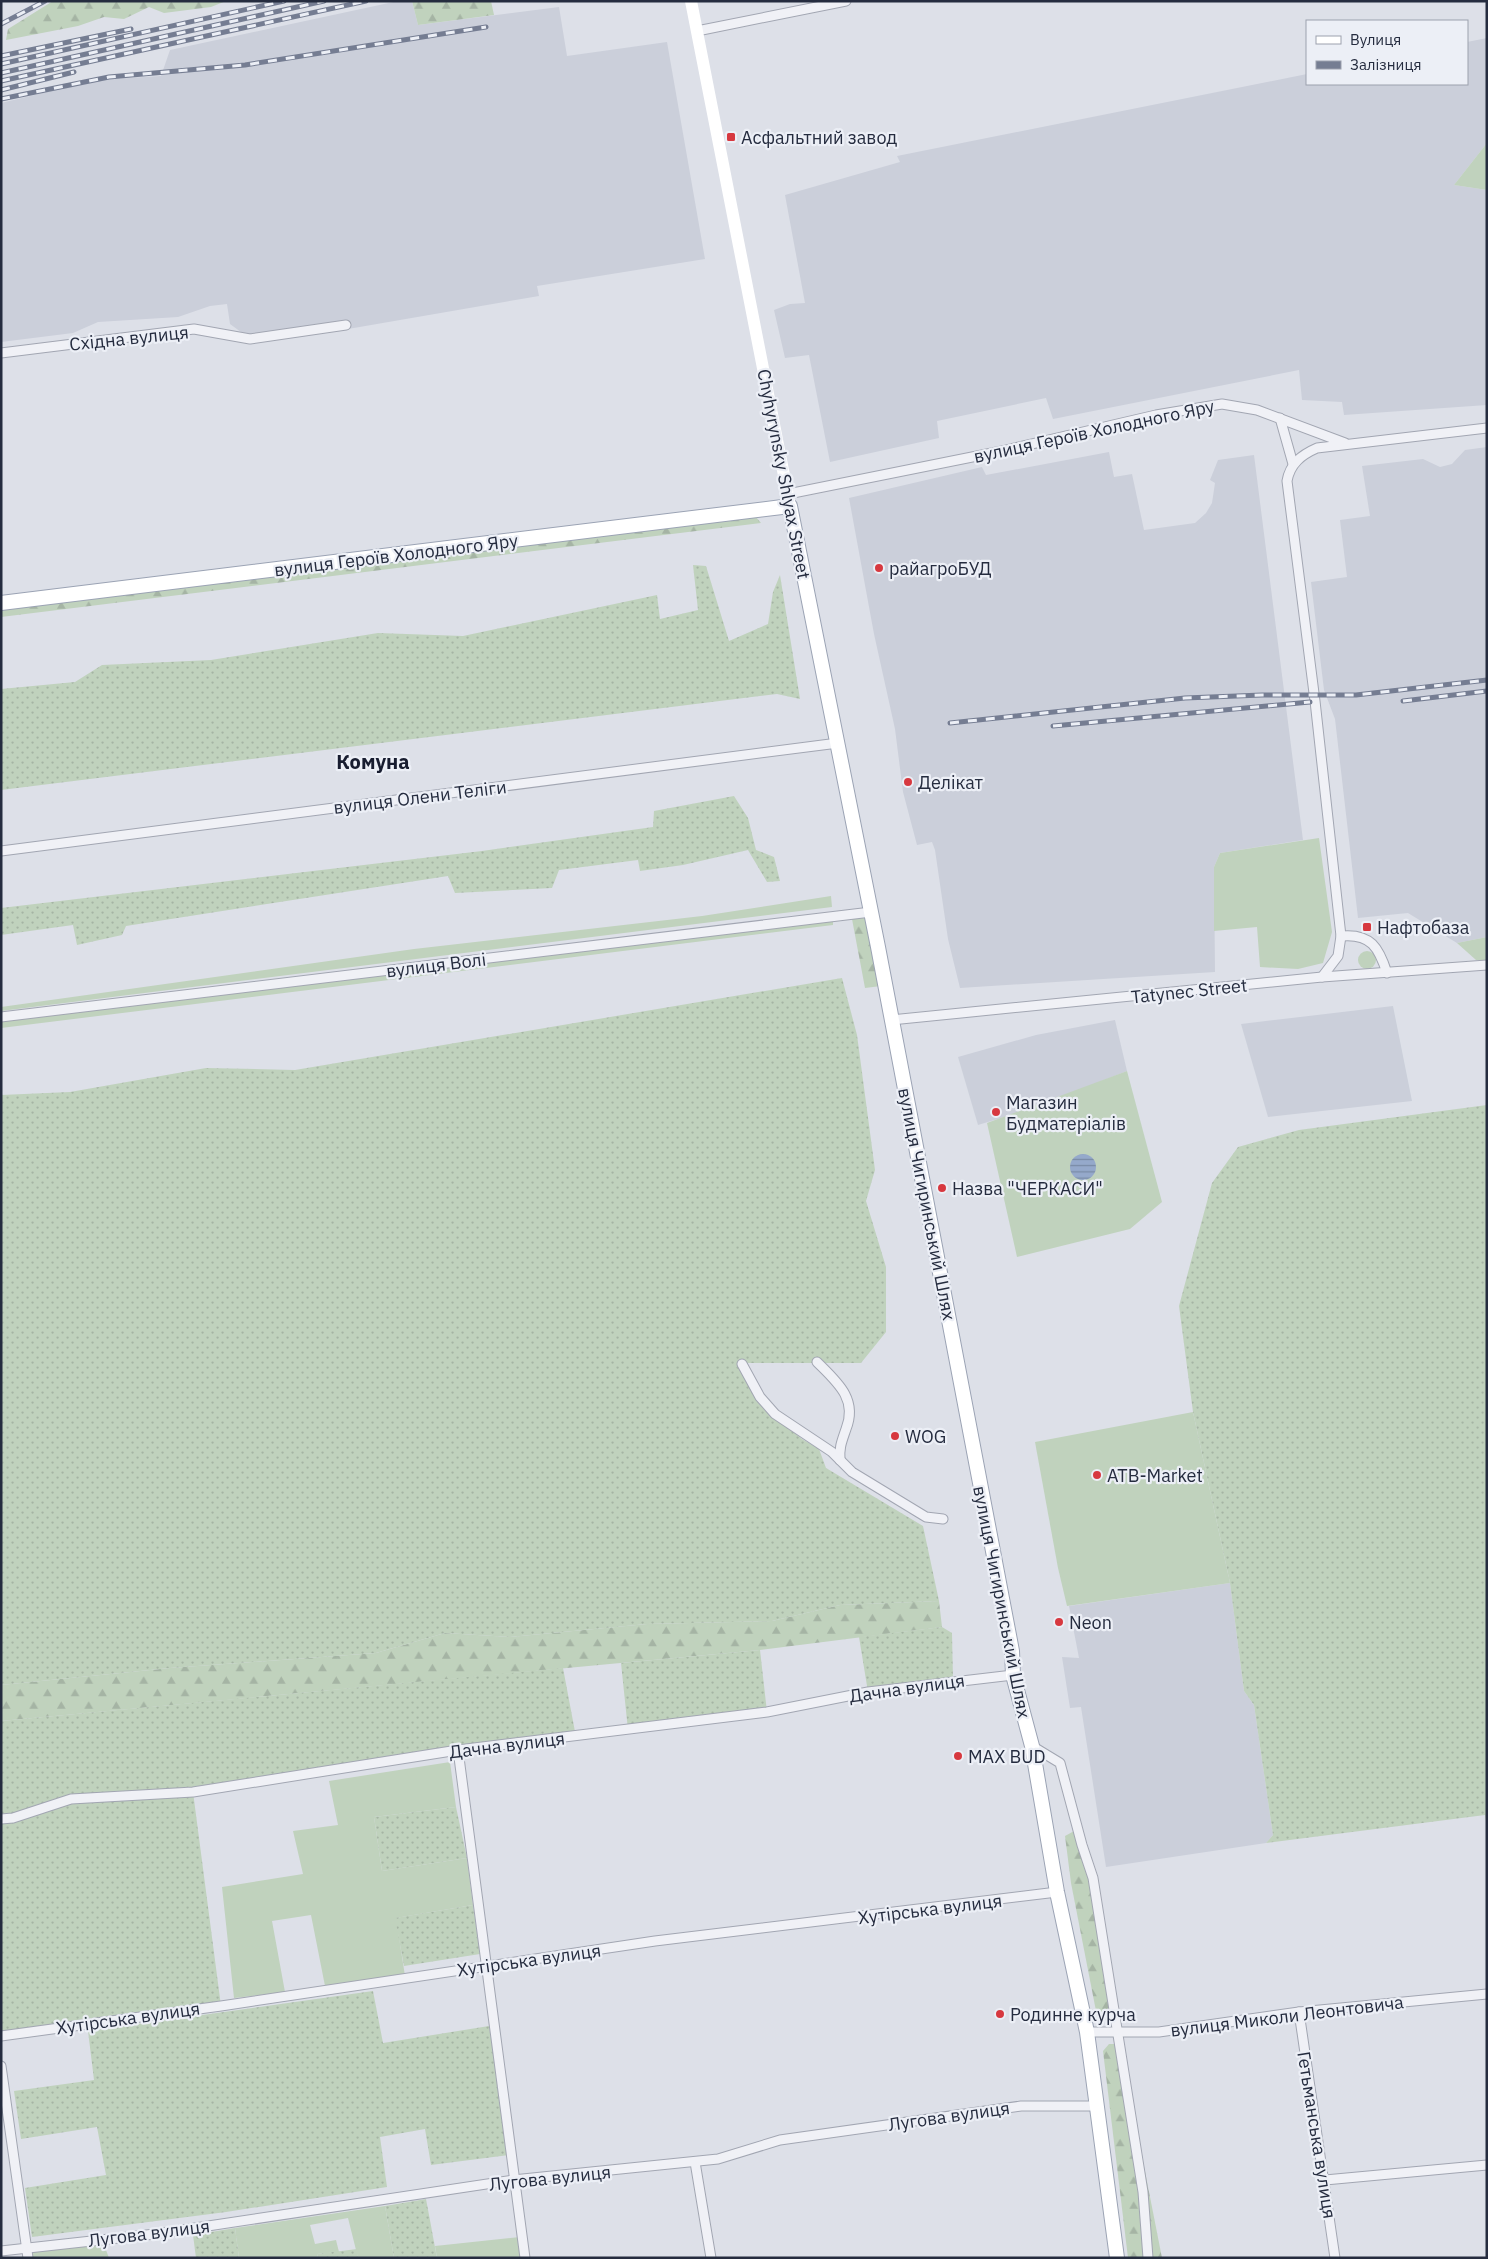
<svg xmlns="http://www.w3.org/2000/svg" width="1488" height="2259" viewBox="0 0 1488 2259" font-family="'IBM Plex Sans',sans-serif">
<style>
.built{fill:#cbcfda}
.grass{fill:#c0d2bd}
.forest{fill:url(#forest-firs)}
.garden{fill:url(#garden-dots)}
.water{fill:url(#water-rules)}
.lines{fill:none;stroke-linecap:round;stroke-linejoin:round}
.minor-casing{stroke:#a2a6b2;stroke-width:11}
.primary-casing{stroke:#9ba3b4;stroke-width:16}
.minor{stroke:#f0f1f6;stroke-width:9}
.secondary{stroke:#fff;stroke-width:12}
.primary{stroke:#fff;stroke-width:14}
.rail-casing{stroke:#757d92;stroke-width:5}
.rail{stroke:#eceff6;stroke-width:3;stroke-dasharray:9;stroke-linecap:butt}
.poi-dot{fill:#d7383f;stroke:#eceff6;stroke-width:2}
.labels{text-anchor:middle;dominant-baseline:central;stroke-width:4.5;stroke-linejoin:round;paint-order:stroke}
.poi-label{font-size:18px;fill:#252c3f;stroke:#eceff6;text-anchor:start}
.street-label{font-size:18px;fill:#252c3f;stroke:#eceff6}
.quarter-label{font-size:20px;font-weight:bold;fill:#181d30;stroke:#eceff6}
</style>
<defs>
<pattern id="forest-firs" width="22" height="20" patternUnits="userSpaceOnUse" patternTransform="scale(1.25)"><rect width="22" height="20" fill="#c0d2bd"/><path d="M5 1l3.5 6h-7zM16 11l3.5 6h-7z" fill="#a5b4a4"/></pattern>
<pattern id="garden-dots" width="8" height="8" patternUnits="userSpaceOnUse" patternTransform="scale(1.25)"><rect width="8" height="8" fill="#c0d2bd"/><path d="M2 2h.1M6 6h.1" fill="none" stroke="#a5b4a4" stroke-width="1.8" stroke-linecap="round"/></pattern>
<pattern id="water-rules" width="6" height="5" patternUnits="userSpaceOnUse" patternTransform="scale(1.25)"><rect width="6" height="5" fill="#95a9cb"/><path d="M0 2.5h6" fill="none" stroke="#798aa6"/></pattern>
</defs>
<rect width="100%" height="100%" fill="#dde0e8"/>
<g class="built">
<polygon points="398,1 412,1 418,25 559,7 567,56 667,42 705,259 537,286 539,296 348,329 345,320 245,335 230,324 227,304 210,306 178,317 98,322 73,333 1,342 1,103 97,80 161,76 170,50"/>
<polygon points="1487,38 1487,143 1454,185 1487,190 1487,405 1344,415 1342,402 1302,400 1299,370 1053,419 1046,398 937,421 939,438 830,462 809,355 785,358 774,310 790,304 805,303 785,195 900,162 897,156 1307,74 1307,84 1467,84 1467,42"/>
<polygon points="1487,447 1487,937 1457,943 1408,913 1358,918 1335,719 1324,690 1311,582 1347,577 1340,520 1370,516 1362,466 1423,459 1440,467 1452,464 1465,450"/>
<polygon points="1109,452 1114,477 1132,474 1144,530 1195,523 1206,513 1212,503 1215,483 1210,480 1218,460 1254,455 1303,840 1220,853 1214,867 1215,972 960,988 948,939 935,850 932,842 917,845 903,792 895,729 874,634 849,498 982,467 986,475"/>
<polygon points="1393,1006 1412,1101 1268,1117 1241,1024"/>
<polygon points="1115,1020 1127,1071 1034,1108 978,1125 958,1057 1036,1035"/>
<polygon points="1230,1583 1244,1691 1254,1705 1273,1835 1266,1843 1106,1867 1081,1707 1070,1708 1062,1657 1079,1658 1069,1606"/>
</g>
<g class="grass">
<polygon points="1487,143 1487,190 1454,185"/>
<polygon points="1319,838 1332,932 1323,963 1298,969 1260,967 1257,927 1214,931 1214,867 1220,853"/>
<polygon points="831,896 832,907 1,1011 1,1007 414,949 702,916"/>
<polygon points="833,919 833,925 1,1028 1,1020"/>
<polygon points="1487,937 1487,960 1476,960 1457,943"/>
<circle cx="1367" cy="960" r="9"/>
<polygon points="1127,1071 1162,1202 1130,1229 1017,1257 987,1123"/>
<polygon points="1193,1412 1230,1583 1067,1606 1058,1568 1035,1442"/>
<polygon points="450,1762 456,1807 374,1817 382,1871 467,1858 473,1905 396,1918 405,1976 325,1986 311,1915 272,1921 285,1992 234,1998 222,1887 303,1874 293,1831 338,1825 329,1781"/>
<polygon points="385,2206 394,2258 358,2258 348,2218 310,2225 315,2244 336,2240 339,2252 317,2254 318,2258 239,2258 235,2228"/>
<polygon points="520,2237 522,2258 437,2258 435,2246"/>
<polygon points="103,2242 109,2258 31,2258 30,2250"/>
</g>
<g class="forest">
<polygon points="53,1 226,1 211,7 164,13 149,7 124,19 104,17 78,26 6,40 8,29"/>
<polygon points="412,1 491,1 494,15 418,25"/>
<polygon points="756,517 761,523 1,617 1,608"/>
<polygon points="869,917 881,986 865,988 852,919"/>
<polygon points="939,1601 942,1627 760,1650 1,1721 1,1685 170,1668 376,1653 445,1633 510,1637 647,1624 772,1621 840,1605"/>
<polygon points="1076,1830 1083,1843 1115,2023 1101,2019 1096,2011 1071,1883 1065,1836"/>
<polygon points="1109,2044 1120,2044 1162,2258 1128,2258 1103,2051"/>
</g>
<g class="garden">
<polygon points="693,565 706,566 729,641 768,624 773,592 780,575 800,699 777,694 1,790 1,689 75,682 102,665 211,660 378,633 463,636 657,595 660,619 698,610"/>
<polygon points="734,796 748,818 756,850 774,857 780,881 767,882 748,850 683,865 640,871 638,860 559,870 552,888 455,893 448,876 126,926 122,935 77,945 73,925 1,935 1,908 482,851 653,827 654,811"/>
<polygon points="842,978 857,1035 875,1170 866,1201 886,1267 886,1332 861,1363 737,1363 759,1404 802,1439 819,1449 826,1468 923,1526 939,1601 840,1605 772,1621 647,1624 510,1637 445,1633 376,1653 170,1668 1,1685 1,1095 70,1092 206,1068 295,1070"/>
<polygon points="1487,1105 1487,1827 1485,1815 1266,1843 1273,1835 1254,1705 1244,1691 1230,1583 1193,1412 1179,1306 1212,1183 1238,1147 1299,1130"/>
<polygon points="942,1627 952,1633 953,1680 868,1692 859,1637"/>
<polygon points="760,1650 767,1712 628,1730 621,1663"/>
<polygon points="563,1668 576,1737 193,1792 221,2006 1,2036 1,1721"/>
<polygon points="456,1807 467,1858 382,1871 374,1817"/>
<polygon points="473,1905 480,1954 404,1966 395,1918"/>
<polygon points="373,1991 383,2043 489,2026 509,2155 431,2165 425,2129 380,2137 387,2187 226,2212 32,2237 25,2188 106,2175 97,2127 21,2139 14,2091 94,2080 88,2031"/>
<polygon points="426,2199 437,2258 394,2258 385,2206"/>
<polygon points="235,2228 239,2258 196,2258 193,2235"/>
<polygon points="357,2249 358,2258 318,2258 317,2254"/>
</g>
<circle class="water" cx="1083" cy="1167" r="13"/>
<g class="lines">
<g class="minor-casing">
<g id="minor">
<polyline points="697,31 846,1"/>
<polyline points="1,353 194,329 250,339 346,325"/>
<polyline points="1280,418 1293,464"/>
<polyline points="788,494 1002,451 1156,415 1222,404 1257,410 1345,443"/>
<polyline points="1,851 838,743"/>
<path d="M1341,936C1371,933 1379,948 1387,973"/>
<path d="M1322,977L1338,956L1341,936L1315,701L1287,481C1290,464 1301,455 1317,448L1487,428"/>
<polyline points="1,1017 871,912"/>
<polyline points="891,1020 1322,977 1487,965"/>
<path d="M817,1362C837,1382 858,1399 846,1429C842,1441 839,1447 840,1460"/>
<polyline points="742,1364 760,1397 775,1414 832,1452 852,1472 926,1517 943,1519"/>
<polyline points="1032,1746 1060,1763 1082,1845 1093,1878 1143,2192 1148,2258"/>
<polyline points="458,1750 525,2258"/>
<polyline points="1,1819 13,1818 71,1799 193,1792 458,1750 767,1712 868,1692 1013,1675"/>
<polyline points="1299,2012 1335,2258"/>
<polyline points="1087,2032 1159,2032 1299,2012 1487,1994"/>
<polyline points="1,2036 221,2006 655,1941 1057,1892"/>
<polyline points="1,2066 28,2258"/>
<polyline points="695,2162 711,2258"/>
<polyline points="1325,2180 1487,2165"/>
<polyline points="1,2251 155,2234 513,2180 718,2159 780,2140 1021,2106 1097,2106"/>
</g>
</g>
<g class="primary-casing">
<polyline id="primary" points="1,603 790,506 878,947 1012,1651 1013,1675 1032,1746 1057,1892 1087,2032 1117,2258"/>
</g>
<use href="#minor" class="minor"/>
<polyline class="secondary" points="691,1 790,506"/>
<use href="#primary" class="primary"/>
<g class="rail-casing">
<g id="rail">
<polyline points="1,24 45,1"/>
<polyline points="1,56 131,29"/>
<polyline points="1,64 284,1"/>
<polyline points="1,73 324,1"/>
<polyline points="1,81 366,1"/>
<polyline points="1,90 74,72"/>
<polyline points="1,99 109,77 245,65 486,27"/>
<polyline points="1403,701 1487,691"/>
<polyline points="950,723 1185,698 1262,695 1356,695 1487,680"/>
<polyline points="1053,726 1310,702"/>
</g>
</g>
<use href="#rail" class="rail"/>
</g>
<g class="poi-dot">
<rect x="726" y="132" width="10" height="10" rx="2.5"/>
<circle cx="879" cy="568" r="5"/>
<circle cx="908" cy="782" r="5"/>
<rect x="1362" y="922" width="10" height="10" rx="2.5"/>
<circle cx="996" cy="1112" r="5"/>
<circle cx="942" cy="1188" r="5"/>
<circle cx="895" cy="1436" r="5"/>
<circle cx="1097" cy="1475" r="5"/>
<circle cx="1059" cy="1622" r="5"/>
<circle cx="958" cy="1756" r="5"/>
<circle cx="1000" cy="2014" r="5"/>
</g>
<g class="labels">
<g class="poi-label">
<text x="741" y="137">Асфальтний завод</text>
<text x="889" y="568">райагроБУД</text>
<text x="918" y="782">Делікат</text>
<text x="1377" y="927">Нафтобаза</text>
<text x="1006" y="1102">Магазин<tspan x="1006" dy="21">Будматеріалів</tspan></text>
<text x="952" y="1188">Назва "ЧЕРКАСИ"</text>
<text x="905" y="1436">WOG</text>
<text x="1107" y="1475">ATB-Market</text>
<text x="1069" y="1622">Neon</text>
<text x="968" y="1756">MAX BUD</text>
<text x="1010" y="2014">Родинне курча</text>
</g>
<g class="street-label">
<text transform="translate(129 338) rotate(-6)">Східна вулиця</text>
<text transform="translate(1094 431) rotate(-12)">вулиця Героїв Холодного Яру</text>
<text transform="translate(784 474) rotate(79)">Chyhyrynsky Shlyax Street</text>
<text transform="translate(396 555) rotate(-7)">вулиця Героїв Холодного Яру</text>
<text transform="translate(420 797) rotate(-7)">вулиця Олени Теліги</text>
<text transform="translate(436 965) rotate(-7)">вулиця Волі</text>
<text transform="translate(1189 991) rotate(-6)">Tatynec Street</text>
<text transform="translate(927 1204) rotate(79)">вулиця Чигиринський Шлях</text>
<text transform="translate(1002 1602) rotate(79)">вулиця Чигиринський Шлях</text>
<text transform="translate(907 1688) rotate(-8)">Дачна вулиця</text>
<text transform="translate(507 1745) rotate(-7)">Дачна вулиця</text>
<text transform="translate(930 1909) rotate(-7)">Хутірська вулиця</text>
<text transform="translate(529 1960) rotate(-8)">Хутірська вулиця</text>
<text transform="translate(1287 2016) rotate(-7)">вулиця Миколи Леонтовича</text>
<text transform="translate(128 2018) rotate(-8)">Хутірська вулиця</text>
<text transform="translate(949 2116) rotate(-8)">Лугова вулиця</text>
<text transform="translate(1317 2135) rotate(81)">Гетьманська вулиця</text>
<text transform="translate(550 2178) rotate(-6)">Лугова вулиця</text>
<text transform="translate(149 2233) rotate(-7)">Лугова вулиця</text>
</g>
<g class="quarter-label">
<text x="373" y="761">Комуна</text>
</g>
</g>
<rect width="1488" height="2259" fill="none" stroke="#252c3f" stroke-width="5"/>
<rect x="1306" y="20" width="162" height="65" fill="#eceff6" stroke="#9ca1ad"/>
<rect x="1316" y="36" width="25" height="8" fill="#ffffff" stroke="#9ca1ad"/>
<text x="1350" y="45" font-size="15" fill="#252c3f">Вулиця</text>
<rect x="1316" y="61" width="25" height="8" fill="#757d92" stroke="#9ca1ad"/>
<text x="1350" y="70" font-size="15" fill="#252c3f">Залізниця</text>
</svg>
